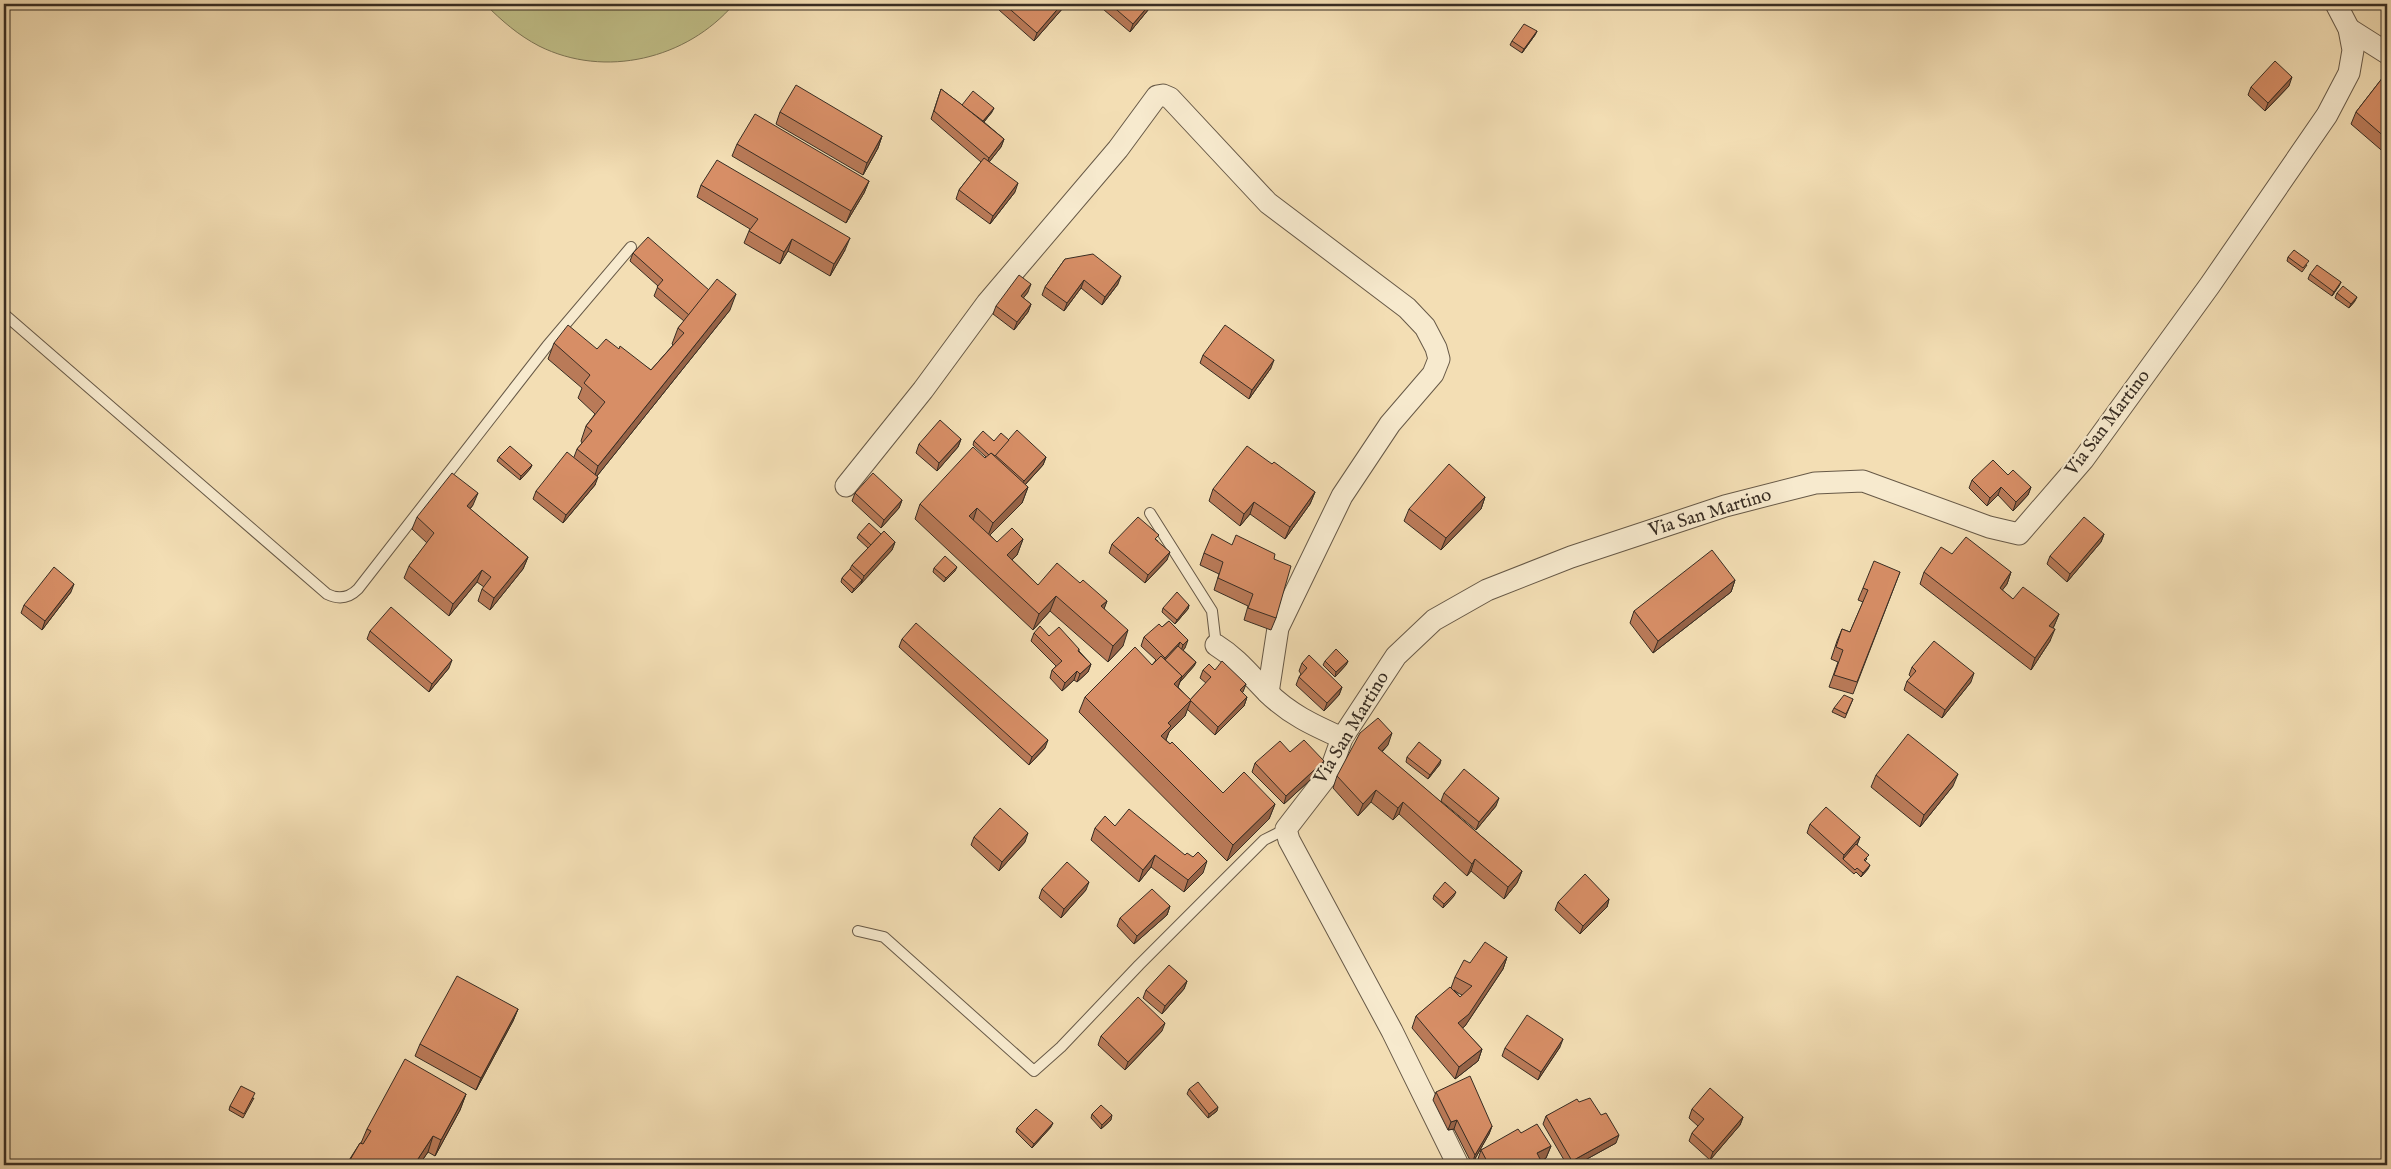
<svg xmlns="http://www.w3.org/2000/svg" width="2391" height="1169" viewBox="0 0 2391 1169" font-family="'IM FELL English',serif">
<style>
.grass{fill:#c1c089;stroke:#7c7656}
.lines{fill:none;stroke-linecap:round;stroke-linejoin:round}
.lane-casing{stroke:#675947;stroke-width:12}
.street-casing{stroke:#675947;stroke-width:23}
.lane{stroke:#f7eace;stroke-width:10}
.street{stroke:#f7eace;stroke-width:21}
.wall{fill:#b97a58;stroke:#382d23;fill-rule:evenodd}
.shaded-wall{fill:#966347;stroke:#382d23}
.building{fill:#d78e66;stroke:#382d23}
.labels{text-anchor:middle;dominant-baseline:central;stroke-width:4.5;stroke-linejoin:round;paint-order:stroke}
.street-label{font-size:19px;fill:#382d23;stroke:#f7eace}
</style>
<rect width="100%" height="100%" fill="#f3deb4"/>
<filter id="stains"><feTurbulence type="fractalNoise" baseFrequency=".004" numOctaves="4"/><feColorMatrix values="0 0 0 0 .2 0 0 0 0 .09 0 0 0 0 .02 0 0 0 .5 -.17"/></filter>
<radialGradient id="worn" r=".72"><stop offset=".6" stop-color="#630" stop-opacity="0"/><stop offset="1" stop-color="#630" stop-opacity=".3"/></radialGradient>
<path class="grass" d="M485,4H734C687,59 605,79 539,46C518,35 502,21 485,4Z"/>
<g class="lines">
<g class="lane-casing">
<g id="lane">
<path d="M4,314L327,594C339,600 349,598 358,589L547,346L631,247"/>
<polyline points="1150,513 1212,611 1216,645"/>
<polyline points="858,931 884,937 1034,1071 1061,1047 1139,965 1264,840 1286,829"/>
</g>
</g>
<g class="street-casing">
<g id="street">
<polyline points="2349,29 2387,53"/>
<polyline points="846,486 923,390 987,303 1118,149 1157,96 1163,95 1170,98 1268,203 1407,308 1425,327 1436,348 1439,359 1433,374 1390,424 1342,496 1278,628 1268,693"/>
<path d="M1216,645C1237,658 1250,675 1267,692C1289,714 1313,725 1342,738"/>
<polyline points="1458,1165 1392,1031 1289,840 1286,829 1330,772 1342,738 1396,656 1434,620 1487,590 1571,557 1725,506 1815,483 1863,481 1989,527 2019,534 2083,460 2210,285 2327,115 2349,73 2353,50 2349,29 2336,4"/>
</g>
</g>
<use href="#lane" class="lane"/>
<use href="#street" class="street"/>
</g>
<g class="wall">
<polygon points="1001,4 1065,4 1063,8 1034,41 999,10"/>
<polygon points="1083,4 1091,4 1088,8"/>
<polygon points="1097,4 1153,4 1130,32"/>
<polygon points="1537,31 1535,35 1522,53 1510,45 1512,41"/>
<polygon points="2387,72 2387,155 2351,124 2356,112"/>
<polygon points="2289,86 2265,111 2248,95 2251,87"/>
<polygon points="941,89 962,105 992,112 984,122 1004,139 1001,147 989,162 1015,192 990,224 956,199 959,190 981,162 931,119"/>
<polygon points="780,112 882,136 878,148 863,175 776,124"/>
<polygon points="737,144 869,181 864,193 846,223 732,156"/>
<polygon points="701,185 845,250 830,276 788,251 780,264 744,243 749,231 750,229 697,197"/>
<polygon points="633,253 730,310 597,476 595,485 563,523 533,499 536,491 574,457 577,449 582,443 581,441 586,426 595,414 578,398 582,388 548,359 554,343 597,349 619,349 651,370 673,345 672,344 678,328 684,321 654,296 658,286 630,261"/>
<polygon points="2288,257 2307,265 2302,272 2287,261"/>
<polygon points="1065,259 1118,284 1102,305 1081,288 1064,311 1042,295 1045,287"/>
<polygon points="2310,274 2341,282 2339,286 2332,296 2308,279"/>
<polygon points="1028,292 1023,298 1031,304 1028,312 1014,330 993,314 996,306"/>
<polygon points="2337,293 2355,301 2349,308 2335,298"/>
<polygon points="1203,355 1271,368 1249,399 1200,363"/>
<polygon points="961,439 958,447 937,471 916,453 919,444"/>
<polygon points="1009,440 1046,457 1043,465 1025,485 1028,487 1022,503 990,535 997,542 1023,539 1017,555 1012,560 1038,585 1080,583 1107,601 1104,608 1123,646 1108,662 1050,611 1033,630 915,519 920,504 986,457 973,445 974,441 994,441"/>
<polygon points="499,457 532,465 530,469 520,480 497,461"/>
<polygon points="1272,464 1315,492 1310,504 1285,539 1250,514 1240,526 1209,501 1213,489"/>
<polygon points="2008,475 2031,487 2028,495 2013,511 1998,495 1987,506 1969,488 1972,480"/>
<polygon points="855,493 902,500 899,508 881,528 852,501"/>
<polygon points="1485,497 1481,509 1441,550 1404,521 1409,509"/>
<polygon points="473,505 470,509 528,557 523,569 490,610 478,601 482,589 484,587 477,582 449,616 404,578 409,566 427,543 412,529 417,517"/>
<polygon points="859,534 881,534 895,542 892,550 852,593 841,582 842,578 850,569 852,565 868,548 857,538"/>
<polygon points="2104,534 2101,542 2067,582 2047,564 2050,556"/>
<polygon points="1157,540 1167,560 1145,583 1109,553 1112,544"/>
<polygon points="1204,553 1274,559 1276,618 1271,630 1244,620 1248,606 1214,590 1219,574 1200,565"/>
<polygon points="1952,554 2011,572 2007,584 2002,590 2013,599 2059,614 2054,626 2053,628 2050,641 2031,670 1920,584 1924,572"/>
<polygon points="934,568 955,571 944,582 933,572"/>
<polygon points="1900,572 1853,694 1829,687 1838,662 1831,659 1837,641 1842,629 1850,632 1863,602 1858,600 1863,588"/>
<polygon points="1735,580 1731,592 1653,653 1630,623 1634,611"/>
<polygon points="71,592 42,630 21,613 24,605"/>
<polygon points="1189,605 1188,609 1175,624 1162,612 1163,608"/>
<polygon points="1169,621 1185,648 1183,650 1196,662 1194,666 1180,682 1178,687 1190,700 1206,683 1200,678 1203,670 1215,670 1246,684 1242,692 1247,697 1244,706 1215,735 1187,709 1185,716 1169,732 1166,740 1223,793 1275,804 1269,819 1227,861 1079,712 1085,697 1152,665 1156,660 1141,646 1144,637 1162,627"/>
<polygon points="370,631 449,668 429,692 367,639"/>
<polygon points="1034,633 1049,636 1079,649 1079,651 1091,664 1088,672 1077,682 1074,680 1062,691 1050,678 1052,670 1056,666 1031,641"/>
<polygon points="902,639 1045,748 1029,765 899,647"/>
<polygon points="1325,661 1348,661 1346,665 1335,677 1323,665"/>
<polygon points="1302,663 1342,687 1339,695 1324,711 1296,685 1299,677 1301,674 1299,671"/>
<polygon points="1912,667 1971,682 1942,718 1904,690 1907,681 1911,677 1909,675"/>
<polygon points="1853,699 1845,718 1832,712 1834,708"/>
<polygon points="1388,745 1382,752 1522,871 1517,883 1504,899 1471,871 1467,876 1399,814 1393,820 1371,802 1358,816 1333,788 1337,776"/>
<polygon points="1290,752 1321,770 1284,804 1252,772 1255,763"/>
<polygon points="1407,757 1440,764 1428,779 1406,762"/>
<polygon points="1876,775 1953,786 1920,827 1871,787"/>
<polygon points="1444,793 1496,806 1476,830 1441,801"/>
<polygon points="1810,824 1860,837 1857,845 1867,859 1865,861 1868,869 1861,877 1856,872 1854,874 1807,833"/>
<polygon points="1115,826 1203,873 1184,892 1151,867 1139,882 1091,840 1095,828"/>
<polygon points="974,837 1025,842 999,871 971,845"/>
<polygon points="1042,889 1086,890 1061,918 1039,898"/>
<polygon points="1434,895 1454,896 1443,908 1433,899"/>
<polygon points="1609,899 1607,907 1580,934 1555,910 1558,902"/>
<polygon points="1170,906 1167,915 1134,944 1117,926 1120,918"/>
<path d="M1507,957L1503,969L1465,1026L1462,1028L1482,1049L1478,1061L1455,1079L1412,1028L1416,1016L1451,988L1455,977L1470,963ZM1454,990L1458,993L1462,995L1460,997Z"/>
<polygon points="1187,981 1184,989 1162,1014 1143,998 1146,990"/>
<polygon points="518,1009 513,1021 476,1090 415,1056 420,1044"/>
<polygon points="1162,1031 1125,1070 1098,1045 1101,1036"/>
<polygon points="1560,1047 1538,1080 1502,1056 1505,1048"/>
<polygon points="1189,1089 1217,1111 1208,1118 1187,1094"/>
<polygon points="1436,1092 1492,1126 1489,1134 1472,1164 1454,1129 1448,1130 1433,1100"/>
<polygon points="466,1094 460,1110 435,1156 428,1152 419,1165 346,1165 360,1143 361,1143 367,1129"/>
<polygon points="254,1098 243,1118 229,1110 230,1106"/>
<polygon points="1579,1102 1616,1143 1576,1165 1567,1165 1543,1124 1546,1116"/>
<polygon points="1692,1109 1743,1117 1740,1125 1710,1160 1689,1141 1692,1133 1698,1126 1689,1118"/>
<polygon points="1092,1114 1111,1120 1101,1129 1091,1118"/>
<polygon points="1051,1127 1032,1148 1016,1132 1017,1128"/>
<polygon points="1521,1133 1551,1146 1546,1158 1540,1162 1538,1165 1479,1165 1477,1162 1481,1150"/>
</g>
<g class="shaded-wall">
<polygon points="1062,4 1065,4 1063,8 1034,41 1037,33"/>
<polygon points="1150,4 1153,4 1130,32 1133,24"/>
<polygon points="1537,31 1535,35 1522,53 1524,49"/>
<polygon points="2292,77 2289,86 2265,111 2268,103"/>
<polygon points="994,108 992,112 978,129 980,125"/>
<polygon points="882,136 878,148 863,175 867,163"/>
<polygon points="1004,139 1001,147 986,166 989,158"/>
<polygon points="869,181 864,193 846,223 851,211"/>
<polygon points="1018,183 1015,192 990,224 993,216"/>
<polygon points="850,238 845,250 830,276 834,264"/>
<polygon points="792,239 788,251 780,264 784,252"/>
<polygon points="1121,276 1118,284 1102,305 1105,297"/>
<polygon points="1084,280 1081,288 1064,311 1067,303"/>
<polygon points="2341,282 2339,286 2332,296 2334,292"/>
<polygon points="1031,284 1028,292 1018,305 1021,296"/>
<polygon points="736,294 730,310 593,481 598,466"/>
<polygon points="2357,297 2355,301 2349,308 2351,304"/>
<polygon points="1031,304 1028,312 1014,330 1017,322"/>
<polygon points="1274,360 1271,368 1249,399 1252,390"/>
<polygon points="961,439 958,447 937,471 939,463"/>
<polygon points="1046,457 1043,465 1021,489 1024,481"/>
<polygon points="532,465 530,469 520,480 521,476"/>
<polygon points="598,477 595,485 563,523 566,515"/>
<polygon points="1028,487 1022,503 987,538 993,523"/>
<polygon points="2001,487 1998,495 1987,506 1990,498"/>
<polygon points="2031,487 2028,495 2013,511 2016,502"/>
<polygon points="1315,492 1310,504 1285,539 1290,527"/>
<polygon points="478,493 473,505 462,518 467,506"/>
<polygon points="1485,497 1481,509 1441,550 1446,538"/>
<polygon points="902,500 899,508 881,528 884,520"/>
<polygon points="1254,502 1250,514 1240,526 1244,514"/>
<polygon points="977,508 972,524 969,516"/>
<polygon points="2104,534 2101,542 2067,582 2070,574"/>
<polygon points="1023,539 1017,555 1001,570 1007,555"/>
<polygon points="895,542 892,550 861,584 864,576"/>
<polygon points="1170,552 1167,560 1145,583 1148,575"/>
<polygon points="528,557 523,569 490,610 494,598"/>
<polygon points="957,567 955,571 944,582 946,578"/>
<polygon points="482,570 477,582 449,616 453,604"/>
<polygon points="2011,572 2007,584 1995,600 2000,588"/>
<polygon points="862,580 861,584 852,593 854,589"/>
<polygon points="1735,580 1731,592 1653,653 1658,641"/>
<polygon points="74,584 71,592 42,630 45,621"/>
<polygon points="1056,596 1050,611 1033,630 1039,614"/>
<polygon points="1107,601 1101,617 1101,606"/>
<polygon points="1189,605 1188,609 1175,624 1177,620"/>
<polygon points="2059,614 2054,626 2045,638 2049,626"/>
<polygon points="2055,629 2050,641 2031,670 2035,658"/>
<polygon points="1128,630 1123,646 1108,662 1113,646"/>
<polygon points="1188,640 1185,648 1180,654 1183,645"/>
<polygon points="1180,642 1177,650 1162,666 1165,658"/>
<polygon points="452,660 449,668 429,692 432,684"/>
<polygon points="1348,661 1346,665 1335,677 1336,672"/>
<polygon points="1196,662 1194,666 1180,682 1181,678"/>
<polygon points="1091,664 1088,672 1077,682 1080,674"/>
<polygon points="1077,671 1074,680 1062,691 1065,683"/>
<polygon points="1974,673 1971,682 1942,718 1945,710"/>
<polygon points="1182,676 1176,692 1174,684"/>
<polygon points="1246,684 1243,692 1237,698 1240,690"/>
<polygon points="1342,687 1339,695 1324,711 1327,703"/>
<polygon points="1247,697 1244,706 1215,735 1218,727"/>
<polygon points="1191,700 1185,716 1169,732 1165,742 1161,736 1168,723"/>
<polygon points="1392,733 1388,745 1373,760 1378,748"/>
<polygon points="1048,740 1045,748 1029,765 1032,757"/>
<polygon points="1441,760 1440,764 1428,779 1430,775"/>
<polygon points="1324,761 1321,770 1284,804 1286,796"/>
<polygon points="1958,774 1953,786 1920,827 1924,815"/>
<polygon points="1376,790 1371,802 1358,816 1363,804"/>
<polygon points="1499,798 1496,806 1476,830 1479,822"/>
<polygon points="1403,802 1399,814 1393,820 1398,808"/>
<polygon points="1275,804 1269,819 1227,861 1233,845"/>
<polygon points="1028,833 1025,842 999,871 1002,862"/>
<polygon points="1860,837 1857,845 1843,859 1844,855"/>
<polygon points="1155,855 1151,867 1139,882 1143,870"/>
<polygon points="1475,859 1471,871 1467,876 1472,864"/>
<polygon points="1207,861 1203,873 1184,892 1188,880"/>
<polygon points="1870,865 1868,869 1861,877 1863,873"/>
<polygon points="1522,871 1517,883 1504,899 1508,887"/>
<polygon points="1089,882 1086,890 1061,918 1064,909"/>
<polygon points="1456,892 1454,896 1443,908 1444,904"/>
<polygon points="1609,899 1607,907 1580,934 1583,926"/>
<polygon points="1170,906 1167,915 1134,944 1137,936"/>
<polygon points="1507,957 1503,969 1465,1026 1454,1035 1458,1023"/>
<polygon points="1187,981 1184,989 1162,1014 1165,1006"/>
<polygon points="518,1009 513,1021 476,1090 481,1078"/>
<polygon points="1165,1023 1162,1031 1125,1070 1128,1062"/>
<polygon points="1563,1039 1560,1047 1538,1080 1541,1072"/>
<polygon points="1482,1049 1478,1061 1455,1079 1459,1067"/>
<polygon points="466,1094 460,1110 435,1156 441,1140"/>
<polygon points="1218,1107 1217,1111 1208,1118 1209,1114"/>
<polygon points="1112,1115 1111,1120 1101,1129 1102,1125"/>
<polygon points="1743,1117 1740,1125 1710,1160 1713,1152"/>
<polygon points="1457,1120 1454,1129 1448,1130 1451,1122"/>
<polygon points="1053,1123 1051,1127 1032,1148 1034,1144"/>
<polygon points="1492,1126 1489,1134 1472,1164 1475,1155"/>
<polygon points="1619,1135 1616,1143 1576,1165 1570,1165 1572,1161"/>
<polygon points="433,1136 428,1152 419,1165 414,1165"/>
<polygon points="1551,1146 1546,1158 1540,1162 1538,1165 1530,1165 1537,1153"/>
</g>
<g class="building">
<polygon points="1004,4 1062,4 1037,33"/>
<polygon points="1110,4 1150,4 1133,24"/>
<polygon points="1524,24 1537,31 1524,49 1512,41"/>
<polygon points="2275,61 2292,77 2268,103 2251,87"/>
<polygon points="2387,72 2387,139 2356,112"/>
<polygon points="796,85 882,136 867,163 780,112"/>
<polygon points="941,89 961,104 1004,139 989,158 934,111"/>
<polygon points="973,91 994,108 983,121 962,105"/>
<polygon points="755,114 869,181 851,211 737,144"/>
<polygon points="984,158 1018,183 993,216 959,190"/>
<polygon points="717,160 850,238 834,264 792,239 784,252 749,231 758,219 701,185"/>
<polygon points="648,237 709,290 689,315 657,287 663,280 633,253"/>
<polygon points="2294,250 2309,261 2303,268 2288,257"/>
<polygon points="1093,254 1121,276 1105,297 1084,280 1067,303 1045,287 1065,259"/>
<polygon points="2317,265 2341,282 2334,292 2310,274"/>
<polygon points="1019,275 1031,284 1021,296 1031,304 1017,322 996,306"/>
<polygon points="717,279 736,294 598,466 577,449 592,431 586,426 605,402 584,383 590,375 554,343 568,325 597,349 606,339 619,349 620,346 651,370 684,333 678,328"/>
<polygon points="2343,286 2357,297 2351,304 2337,293"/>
<polygon points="1225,325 1274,360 1252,390 1203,355"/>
<polygon points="940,420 961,439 939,463 919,444"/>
<polygon points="1017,430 1046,457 1024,481 995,455"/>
<polygon points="983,431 994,441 1001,433 1009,440 995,456 991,453 989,455 974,441"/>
<polygon points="510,446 532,465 521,476 499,457"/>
<polygon points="1247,446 1272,464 1274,462 1315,492 1290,527 1254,502 1244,514 1213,489"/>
<polygon points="973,447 985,458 991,453 1028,487 993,523 977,508 969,516 997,542 1012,528 1023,539 1007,555 1038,585 1057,563 1080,583 1083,580 1107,601 1101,606 1128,630 1113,646 1056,596 1039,614 920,504"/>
<polygon points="567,452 598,477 566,515 536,491"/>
<polygon points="1993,460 2008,475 2013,470 2031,487 2016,502 2001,487 1990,498 1972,480"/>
<polygon points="1449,464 1485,497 1446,538 1409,509"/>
<polygon points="452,473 478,493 467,506 528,557 494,598 482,589 491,577 482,570 453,604 409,566 434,533 417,517"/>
<polygon points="873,473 902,500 884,520 855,493"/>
<polygon points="1138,517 1159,535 1155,539 1170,552 1148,575 1112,544"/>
<polygon points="2084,517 2104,534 2070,574 2050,556"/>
<polygon points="869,523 881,534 871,545 859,534"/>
<polygon points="884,531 895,542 864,576 852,565"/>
<polygon points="1212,534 1232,545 1236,535 1275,554 1274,559 1291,566 1276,618 1248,608 1253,594 1218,578 1223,562 1204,553"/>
<polygon points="1966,537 2011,572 2000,588 2013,599 2023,587 2059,614 2049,626 2055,629 2035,658 1924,572 1941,547 1952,554"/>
<polygon points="1712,550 1735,580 1658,641 1634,611"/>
<polygon points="945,556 957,567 946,578 934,568"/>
<polygon points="1874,561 1900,572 1857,682 1834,675 1843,650 1836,647 1842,629 1850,632 1868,590 1863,588"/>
<polygon points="54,567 74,584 45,621 24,605"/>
<polygon points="850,569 862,580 854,589 842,578"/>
<polygon points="1177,592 1189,605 1177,620 1163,608"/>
<polygon points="391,607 452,660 432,684 370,631"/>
<polygon points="1169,621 1188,640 1183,645 1180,642 1165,658 1144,637 1159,624 1162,627"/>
<polygon points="916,623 1048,740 1032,757 902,639"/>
<polygon points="1040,626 1049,636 1059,627 1079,649 1078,651 1091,664 1080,674 1077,671 1065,683 1052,670 1062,661 1034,633"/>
<polygon points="1934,641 1974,673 1945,710 1907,681 1916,671 1912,667"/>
<polygon points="1178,646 1196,662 1181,678 1182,676 1165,660"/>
<polygon points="1135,647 1152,665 1161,656 1182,676 1174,684 1191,700 1168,723 1171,726 1161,736 1170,744 1172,742 1223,793 1244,772 1275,804 1233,845 1085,697"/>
<polygon points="1336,649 1348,661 1336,672 1325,661"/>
<polygon points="1309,655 1342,687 1327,703 1299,677 1307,668 1302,663"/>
<polygon points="1222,661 1246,684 1240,690 1247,697 1218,727 1190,700 1211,677 1203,670 1209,664 1215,670"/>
<polygon points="1844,695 1853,699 1846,714 1834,708"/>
<polygon points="1378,718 1392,733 1378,748 1522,871 1508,887 1475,859 1472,864 1403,802 1398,808 1376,790 1363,804 1337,776 1360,733"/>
<polygon points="1908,734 1958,774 1924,815 1876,775"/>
<polygon points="1304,740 1324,761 1286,796 1255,763 1280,741 1290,752"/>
<polygon points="1419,742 1441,760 1430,775 1407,757"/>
<polygon points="1464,769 1499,798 1479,822 1444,793"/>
<polygon points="1826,807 1860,837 1844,855 1810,824"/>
<polygon points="1000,808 1028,833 1002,862 974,837"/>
<polygon points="1129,809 1185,855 1187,853 1193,857 1198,852 1207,861 1188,880 1155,855 1143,870 1095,828 1105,816 1115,826"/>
<polygon points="1856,844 1869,855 1864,860 1870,865 1863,873 1857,868 1855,870 1843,859"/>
<polygon points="1067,862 1089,882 1064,909 1042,889"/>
<polygon points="1585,874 1609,899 1583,926 1558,902"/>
<polygon points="1445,882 1456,892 1444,904 1434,895"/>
<polygon points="1152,889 1170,906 1137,936 1120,918"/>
<polygon points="1485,942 1507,957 1469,1014 1458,1023 1482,1049 1459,1067 1416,1016 1450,987 1460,997 1472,986 1455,977 1464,960 1470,963"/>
<polygon points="1169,965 1187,981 1165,1006 1146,990"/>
<polygon points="457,976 518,1009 481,1078 420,1044"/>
<polygon points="1138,997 1165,1023 1128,1062 1101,1036"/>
<polygon points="1527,1015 1563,1039 1541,1072 1505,1048"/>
<polygon points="405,1059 466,1094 441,1140 433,1136 414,1165 347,1165 360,1143 363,1144 371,1131 367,1129"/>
<polygon points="1470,1076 1492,1126 1475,1155 1457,1120 1451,1122 1436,1092"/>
<polygon points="1198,1082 1218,1107 1209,1114 1189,1089"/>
<polygon points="241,1086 255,1093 244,1114 230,1106"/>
<polygon points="1710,1088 1743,1117 1713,1152 1692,1133 1704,1119 1692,1109"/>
<polygon points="1590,1098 1601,1115 1606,1113 1619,1135 1572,1161 1546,1116 1577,1099 1579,1102"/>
<polygon points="1101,1105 1112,1115 1102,1125 1092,1114"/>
<polygon points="1036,1109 1053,1123 1034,1144 1017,1128"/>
<polygon points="1537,1124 1551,1146 1537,1153 1540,1159 1530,1165 1489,1165 1481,1150 1518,1129 1521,1133"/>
</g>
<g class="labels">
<g class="street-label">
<text transform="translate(2108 423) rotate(-53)">Via San Martino</text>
<text transform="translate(1710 513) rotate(-17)">Via San Martino</text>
<text transform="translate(1352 728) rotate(-59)">Via San Martino</text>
</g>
</g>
<rect width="2391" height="1169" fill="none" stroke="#f3deb4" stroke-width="20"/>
<rect x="5" y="5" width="2381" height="1159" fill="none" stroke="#382d23" stroke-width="2.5"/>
<rect x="10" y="10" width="2371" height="1149" fill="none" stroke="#382d23"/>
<rect width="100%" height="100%" filter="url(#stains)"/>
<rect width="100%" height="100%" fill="url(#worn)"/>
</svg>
